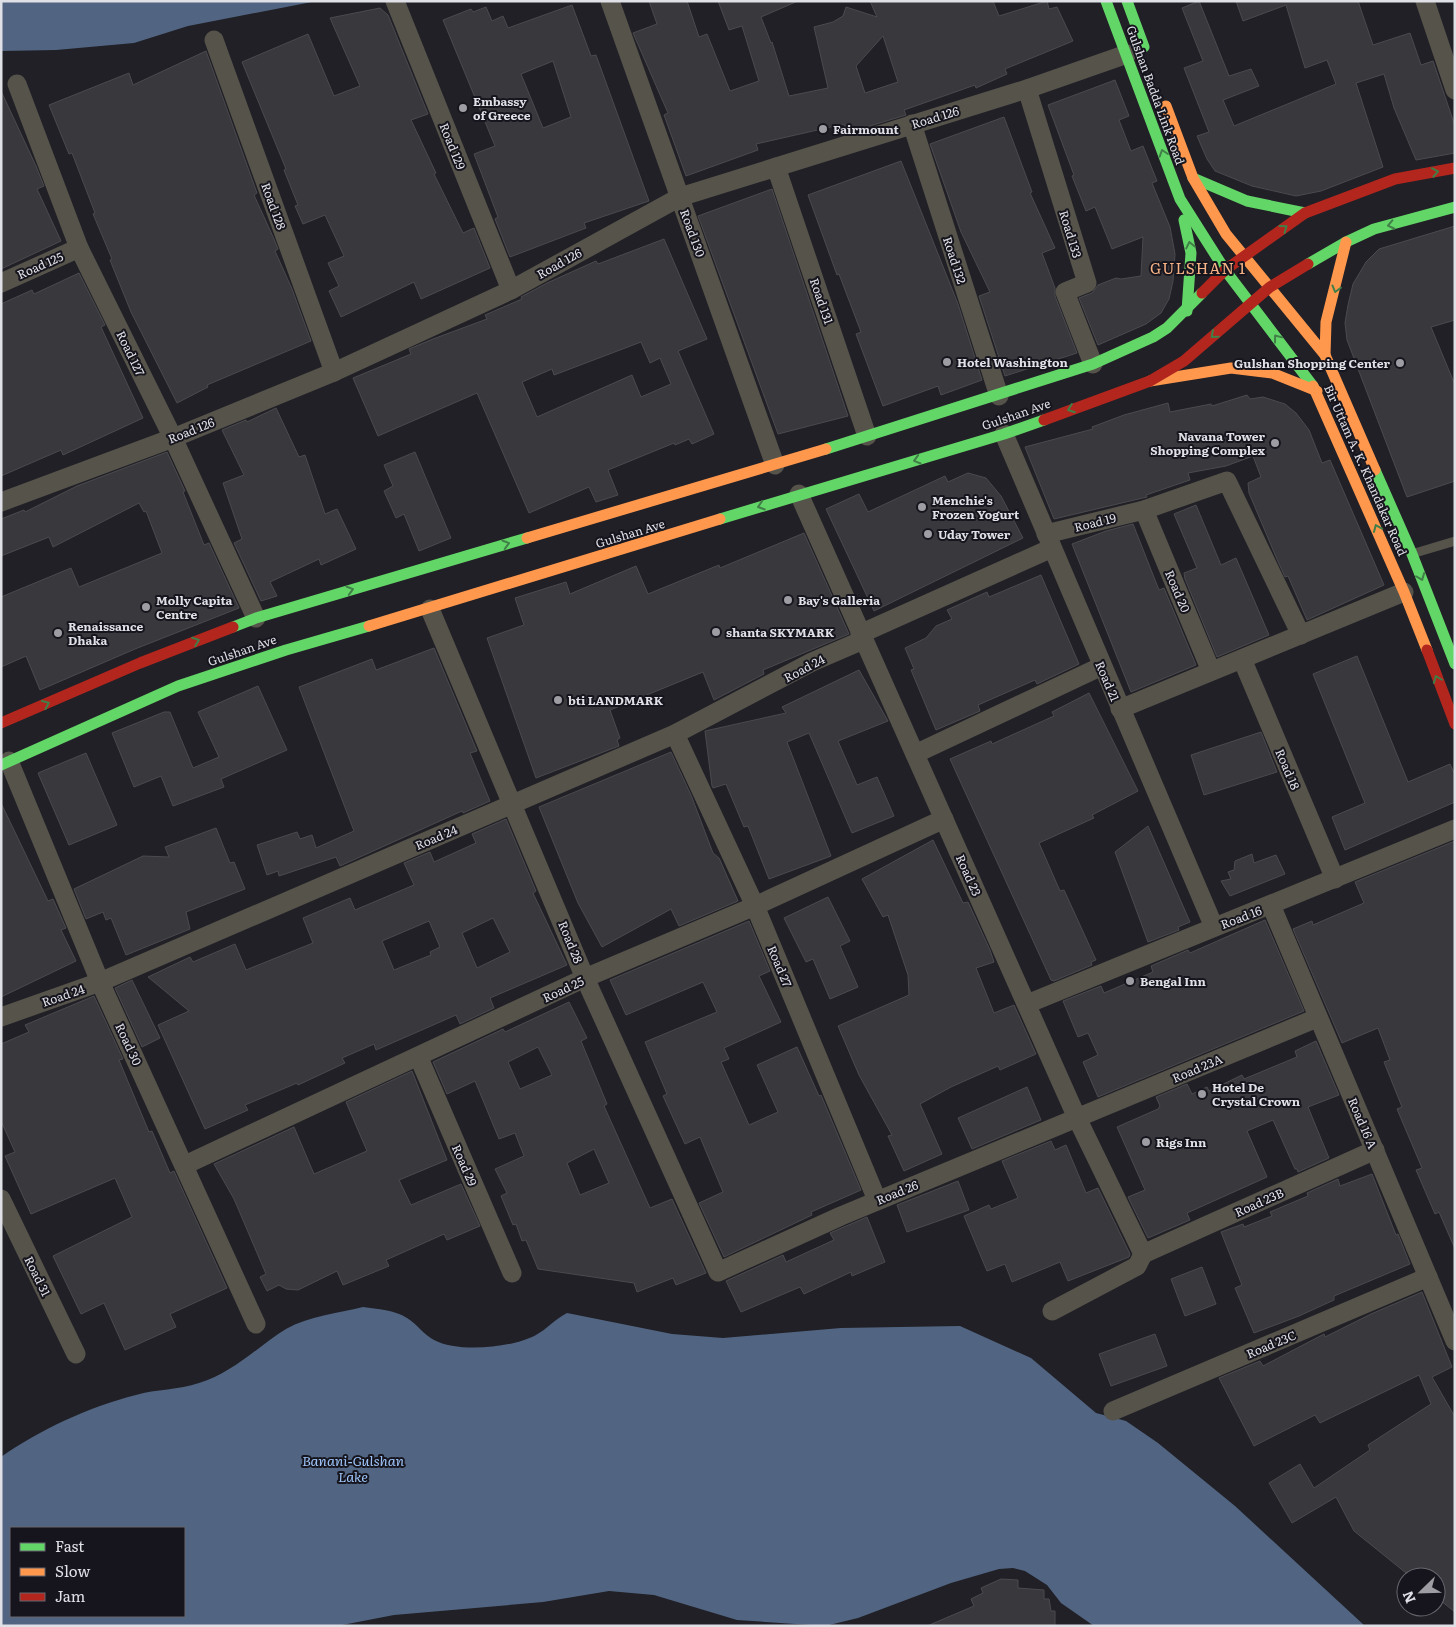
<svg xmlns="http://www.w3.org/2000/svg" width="1456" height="1627" viewBox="0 0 1456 1627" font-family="Literata,serif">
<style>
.water{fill:#516582;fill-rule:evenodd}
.building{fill:#39383d;stroke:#4b4a4e;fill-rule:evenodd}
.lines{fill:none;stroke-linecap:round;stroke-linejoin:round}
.lane{stroke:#56534b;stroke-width:9}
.street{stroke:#56534b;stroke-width:19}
.fast{stroke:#63d668;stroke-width:11}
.slow{stroke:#ff974d;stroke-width:11}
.jam{stroke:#b3261e;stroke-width:11}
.oneway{stroke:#407f47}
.poi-dot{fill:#9d9da3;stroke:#16151e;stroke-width:2}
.labels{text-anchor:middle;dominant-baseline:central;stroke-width:4;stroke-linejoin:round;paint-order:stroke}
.street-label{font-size:12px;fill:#e0e0e7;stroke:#16151e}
.poi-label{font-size:12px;font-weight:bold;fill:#e0e0e7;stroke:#16151e;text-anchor:start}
.water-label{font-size:14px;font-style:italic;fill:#9ec4f8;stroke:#16151e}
.quarter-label{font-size:15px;letter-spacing:1px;fill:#f7b285;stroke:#16151e}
</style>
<rect width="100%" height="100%" fill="#212026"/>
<g class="water">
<polygon points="1,1 317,1 188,26 134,43 56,50 1,51"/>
<path d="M363,1307C377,1309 395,1310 407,1318C417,1324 424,1335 434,1340C458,1353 512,1348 536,1335C547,1329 555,1319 567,1313L672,1334L723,1338L841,1328L960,1326L1031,1358L1096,1413L1126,1421L1158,1443L1235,1506L1365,1626H1094L1061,1603L1047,1585L1025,1571L1013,1568L999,1569L951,1583L858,1618L825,1626L737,1620L654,1595L609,1591L543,1602L394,1615L337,1626H1V1457C41,1429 89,1407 136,1395C156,1389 179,1390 199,1383C233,1373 257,1347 286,1329C309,1316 338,1313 363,1307ZM11,1528H184V1616H11Z"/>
</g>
<g class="building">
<path d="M649,1H687L699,37L707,34L730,91L759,81L742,26L729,30L718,1H798L761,17L771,43L772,42L789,96L828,88L814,27L833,22L843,16L846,7L877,17L870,1H993L999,16L1047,1L1049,9L1057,7L1073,41L1005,69L1007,74L976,88L975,85L904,110L906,115L847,133L844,124L756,144L758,150L686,176L664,115L668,113L633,33L657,24ZM883,36L898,82L865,93L856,66Z"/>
<polygon points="1199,1 1229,76 1251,69 1259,86 1223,100 1234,126 1336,84 1327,60 1305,68 1286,5 1243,21 1236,1 1358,1 1373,45 1410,33 1421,65 1433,61 1455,126 1455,153 1416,160 1394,108 1384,74 1356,83 1383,167 1321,191 1296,196 1252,186 1215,171 1207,159 1197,136 1209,132 1184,68 1203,61 1182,8"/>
<path d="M572,5L591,56L596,55L649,201L584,223L586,228L510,257L495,219L498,217L474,154L495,146L443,20L471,9L473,12L486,7L492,21L503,16L508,28ZM553,61L571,117L543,128L521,74Z"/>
<polygon points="380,8 388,15 428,114 411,120 436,173 434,174 463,233 474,228 490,268 421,299 414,282 341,317 329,291 339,286 328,263 344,256 325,215 303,224 295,206 298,205 284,170 286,169 242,62 308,34 334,96 360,86 330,18"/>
<polygon points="206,51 257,193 254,195 274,239 278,249 275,251 292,289 311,341 207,385 208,387 177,403 131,312 110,260 112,259 93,214 95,213 72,153 69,154 49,105 129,73 133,85"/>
<polygon points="1115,80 1129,116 1119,120 1131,151 1143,146 1157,181 1152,183 1170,227 1175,254 1173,281 1169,299 1161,313 1146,324 1098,345 1079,298 1092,293 1098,285 1116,278 1121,279 1141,276 1143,237 1112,249 1095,207 1086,211 1072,176 1074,175 1048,105"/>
<polygon points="1,91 36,166 44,186 37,189 61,241 1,269"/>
<polygon points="1004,117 1032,192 1030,193 1055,248 1042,253 1055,288 1055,296 1077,353 1005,376 979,296 990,292 961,232 930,144"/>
<polygon points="901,161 958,304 982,380 941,395 938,386 883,406 856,334 861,332 839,274 837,275 808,195"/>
<polygon points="772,189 848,416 778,434 698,216"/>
<polygon points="1455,226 1455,320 1431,327 1455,385 1455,481 1407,497 1347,340 1345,323 1348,305 1353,284 1366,262 1379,249"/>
<path d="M664,239L707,339L678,351L714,434L692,444L689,439L675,445L674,443L608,470L618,495L596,502L589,487L529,513L477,393L378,436L353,378L411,354L409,349L433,339L487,319L485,315L522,299L521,297L547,283L596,261L598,264ZM641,342L650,363L660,358L671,384L641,397L632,375L537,417L522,382L552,369L554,375Z"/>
<polygon points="79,273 105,325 101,327 143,418 63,455 61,450 1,476 1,304 32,290 34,294"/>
<polygon points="1247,395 1250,399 1263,397 1285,404 1296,413 1309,430 1322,463 1330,460 1384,585 1307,620 1288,576 1285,577 1276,557 1249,493 1248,483 1261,477 1253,456 1226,466 1188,473 1190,480 1146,495 1147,497 1054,519 1025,447 1093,429 1092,427 1124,415 1168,403 1170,412 1211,404 1212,406"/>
<polygon points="276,408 299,457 305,455 325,514 337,509 356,549 321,565 319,559 270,582 277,596 261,601 234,543 242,539 223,483 244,475 222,430 246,420 247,422"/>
<polygon points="167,452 185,491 183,492 204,545 209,543 239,608 135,649 40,690 26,656 1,667 1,597 71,568 79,587 162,553 146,511 144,512 139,503 53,547 49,537 1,556 1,519 24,510 25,512 77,486"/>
<polygon points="415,452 451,538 419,551 404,514 396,518 384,491 393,486 384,465"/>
<polygon points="968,473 986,478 1001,496 1023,538 874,611 826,509 859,494 868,512 945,476 948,482"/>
<polygon points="1196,505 1221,565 1236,558 1269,635 1217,657 1185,579 1184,573 1197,568 1174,514"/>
<polygon points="1133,524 1159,590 1164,588 1196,665 1131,692 1072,544 1106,531"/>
<polygon points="804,533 849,634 763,670 764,674 714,700 703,672 610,710 620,738 617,740 619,746 536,778 487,638 524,625 515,598 566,582 570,594 636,566 648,594 719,565 720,568"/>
<polygon points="1041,575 1079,664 1037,684 1035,680 978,705 980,711 936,730 911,670 914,669 905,648 926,638 936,626 952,619 947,610 987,592 989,597"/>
<polygon points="434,648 477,751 470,753 490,801 463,813 462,811 340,866 336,857 279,876 278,871 267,875 257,845 297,832 300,839 312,835 316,848 354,831 299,687 372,659 376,670"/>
<polygon points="1357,656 1408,782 1450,764 1455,775 1455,802 1345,850 1332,817 1365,803 1313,674"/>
<polygon points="859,670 888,721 838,741 857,785 877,777 894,816 852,833 809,733 787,742 831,856 769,879 748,826 744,827 726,784 713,788 712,786 705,731 786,713 782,707"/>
<polygon points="258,686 287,750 221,779 224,787 173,806 161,776 134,787 112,733 164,712 170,712 193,768 219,757 198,712"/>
<polygon points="1089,693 1138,791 1092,815 1094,818 1039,843 1060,891 1064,890 1096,960 1091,962 1092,965 1054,981 1051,980 950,759 991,741 992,744 1054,716 1052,712"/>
<polygon points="1261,732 1277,772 1204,795 1191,755"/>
<polygon points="671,752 691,795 713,853 719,858 738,901 679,926 671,909 602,947 578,903 539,807"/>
<polygon points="86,753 117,825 69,845 38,773"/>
<polygon points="1,803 48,901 53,899 66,928 61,930 76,961 1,997"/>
<path d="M506,819L536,891L533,893L567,965L490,998L494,1008L460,1024L456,1015L376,1050L374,1044L342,1058L345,1063L298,1085L297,1083L245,1105L248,1110L205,1129L158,1025L189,1011L148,977L190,957L193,962L235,944L246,970L313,943L303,918L350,898L355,910L414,885L404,863L430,852L434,862L476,843L472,834ZM493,918L510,952L477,968L462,933ZM429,921L440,947L430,952L431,955L394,970L382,941Z"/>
<polygon points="1148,826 1190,922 1178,927 1179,930 1148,942 1115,852"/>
<polygon points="216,828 230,863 234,862 245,889 186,912 190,929 126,955 111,918 106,920 103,912 86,919 74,889 143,856 169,857 165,847"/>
<polygon points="933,840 963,903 968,902 990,950 994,962 976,968 994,1013 1014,1005 1036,1054 1000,1070 998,1066 951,1087 920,1104 942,1154 904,1171 888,1136 892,1135 859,1075 838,1026 909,995 908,975 888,915 883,917 862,879"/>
<polygon points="1455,841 1455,1249 1439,1212 1435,1214 1416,1170 1422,1168 1397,1109 1402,1107 1384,1062 1390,1060 1378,1028 1342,1043 1293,929 1312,921 1313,925 1364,903 1355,882"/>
<polygon points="1252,854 1254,863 1276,855 1285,874 1230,896 1221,881 1231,879 1228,872 1234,870 1235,861"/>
<polygon points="828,897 850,941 840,946 858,987 830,999 813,959 806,962 784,918"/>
<polygon points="1265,920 1304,1011 1098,1097 1083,1062 1098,1055 1088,1033 1078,1037 1063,1001 1101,986 1104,993 1153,972 1151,966 1188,950 1190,953"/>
<polygon points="749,921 770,971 759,976 781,1022 724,1048 729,1059 721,1062 749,1125 778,1112 757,1065 797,1047 819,1096 821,1095 861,1190 811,1212 812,1215 724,1257 699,1203 723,1192 700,1137 685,1144 663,1096 667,1094 645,1042 717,1012 703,982 626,1015 610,980"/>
<polygon points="132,980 160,1038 142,1047 115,988"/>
<polygon points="94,996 123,1059 119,1060 149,1132 152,1131 170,1173 174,1171 227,1288 170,1314 176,1327 125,1350 104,1303 81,1314 53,1256 132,1217 115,1178 31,1214 5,1156 15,1152 1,1121 1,1044 29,1032 25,1025"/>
<path d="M569,1002L587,1038L581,1041L607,1104L604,1106L650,1208L672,1199L706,1273L676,1285L673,1278L637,1292L634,1283L538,1269L526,1240L522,1241L516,1224L513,1225L501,1196L507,1193L495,1169L524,1156L515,1133L499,1139L475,1081L447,1094L433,1062L503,1029L505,1032ZM538,1047L552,1075L520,1089L508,1062ZM594,1149L609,1183L580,1195L567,1163Z"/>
<polygon points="1316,1041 1339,1095 1308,1107 1329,1158 1298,1172 1297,1169 1295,1169 1273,1120 1247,1131 1267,1177 1187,1213 1190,1220 1148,1238 1128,1197 1145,1190 1117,1127 1158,1109 1160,1106 1156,1097 1187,1084 1192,1094 1207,1087 1209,1091 1242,1075 1244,1079 1297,1057 1295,1051"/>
<polygon points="412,1071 447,1160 399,1180 411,1205 461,1184 480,1226 447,1240 444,1234 386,1260 389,1266 343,1285 337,1271 298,1290 286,1289 279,1285 267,1291 260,1277 266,1274 234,1199 214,1164 294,1127 314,1174 367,1151 346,1102"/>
<polygon points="1027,1087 1041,1120 972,1149 958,1118"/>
<polygon points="1051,1141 1055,1150 1066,1145 1086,1193 1098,1188 1130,1254 1129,1257 1068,1281 1060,1262 1012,1282 1005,1264 987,1271 964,1216 989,1205 991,1209 1018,1198 1002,1161"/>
<polygon points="1372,1174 1396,1235 1398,1234 1410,1264 1334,1296 1334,1300 1299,1316 1254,1333 1235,1288 1242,1285 1221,1232 1243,1224 1244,1227 1272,1216 1270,1212 1308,1196 1307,1193 1338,1179 1340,1186"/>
<polygon points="958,1181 969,1210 907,1232 897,1205"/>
<polygon points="867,1217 885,1262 852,1276 851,1272 804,1294 800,1287 741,1312 726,1281 783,1255 786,1262 834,1240 830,1233"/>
<polygon points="1202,1267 1216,1304 1185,1316 1171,1279"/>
<polygon points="1422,1292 1452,1367 1432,1377 1455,1417 1455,1612 1436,1597 1436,1577 1411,1577 1354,1531 1336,1497 1292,1523 1269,1483 1300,1464 1314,1488 1370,1450 1368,1445 1431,1404 1419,1375 1320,1423 1315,1415 1254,1446 1219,1378 1260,1361 1263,1366 1324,1334 1325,1337 1371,1314"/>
<polygon points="1155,1334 1167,1366 1111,1386 1099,1354"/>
<polygon points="1001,1579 1018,1580 1018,1588 1044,1590 1044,1599 1049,1599 1051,1611 1055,1611 1055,1626 927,1626 974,1606 971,1599 983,1593 981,1588"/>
</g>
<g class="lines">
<polyline class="lane" points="1415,553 1455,541"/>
<g class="street">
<polyline points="395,1 511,290"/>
<polyline points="610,1 775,465"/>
<polyline points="1425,1 1455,90"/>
<polyline points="214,40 334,372"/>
<polyline points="17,84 79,248 173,438 256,618"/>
<polyline points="1027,89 1087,283 1065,292 1093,364"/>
<polyline points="912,124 999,396"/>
<polyline points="776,167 867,436"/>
<polyline points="1,283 79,248"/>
<polyline points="1004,434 1214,927"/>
<polyline points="799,494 1077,1118 1143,1254"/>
<polyline points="1,502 173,438 334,372 511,290 680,197 1027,89 1127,54"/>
<polyline points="1144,510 1211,671"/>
<polyline points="1046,534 1144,510 1227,481 1301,635"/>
<polyline points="430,609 585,978 718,1272 841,1216 1317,1018"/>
<polyline points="860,634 1052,548"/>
<polyline points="1242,659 1335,879"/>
<polyline points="1120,709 1404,592"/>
<polyline points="675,734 755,906 877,1200"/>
<polyline points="915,754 1102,666"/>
<polyline points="9,761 100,982 256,1324"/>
<polyline points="1271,905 1455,1341"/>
<polyline points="1027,1004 1455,829"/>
<polyline points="1,1017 100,982 675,734 812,662 863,640"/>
<polyline points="419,1058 512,1273"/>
<polyline points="185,1165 585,978 755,906 944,819"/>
<polyline points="1,1199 76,1354"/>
<polyline points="1143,1254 1375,1150"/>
<polyline points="1052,1311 1137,1266 1143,1254"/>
<polyline points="1113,1411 1428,1277"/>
</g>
<g class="fast">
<polyline points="1106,1 1180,199 1225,270 1313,386"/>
<polyline points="1127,1 1144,47"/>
<polyline points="1193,178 1247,201 1305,213"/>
<polyline points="1184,220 1191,253 1187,311"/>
<polyline points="1308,264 1346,242 1374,229 1455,207"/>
<polyline points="826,449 1093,364 1153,337 1167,328 1202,293"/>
<polyline points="1375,470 1412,554 1455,664"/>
<polyline points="720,519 1004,434 1044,420"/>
<polyline points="233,627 256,618 527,538"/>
<polyline points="1,765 178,686 286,650 369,626"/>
</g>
<g class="slow">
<polyline points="1166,106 1193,178 1226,234 1325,355 1375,470"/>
<polyline points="1325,355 1326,322 1346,242"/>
<polyline points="1150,381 1231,368 1272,373 1317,391"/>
<polyline points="1313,386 1404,592 1427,650"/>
<polyline points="527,538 826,449"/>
<polyline points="369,626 720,519"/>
</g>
<g class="jam">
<polyline points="1202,293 1225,270 1305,213 1395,179 1455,168"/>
<polyline points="1044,420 1150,381 1184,361 1270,287 1308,264"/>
<polyline points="1427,650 1455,724"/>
<polyline points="1,723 140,663 233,627"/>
</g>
</g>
<defs><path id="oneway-chevron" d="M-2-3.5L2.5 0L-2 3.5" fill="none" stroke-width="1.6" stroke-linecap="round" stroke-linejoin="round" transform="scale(1.25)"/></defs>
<g class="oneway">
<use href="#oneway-chevron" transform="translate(1163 153) rotate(-108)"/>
<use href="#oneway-chevron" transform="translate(1435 172) rotate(-11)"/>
<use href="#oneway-chevron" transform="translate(1391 225) rotate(168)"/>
<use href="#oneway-chevron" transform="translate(1284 228) rotate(-36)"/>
<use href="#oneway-chevron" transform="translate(1190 245) rotate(-102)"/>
<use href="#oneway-chevron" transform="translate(1336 289) rotate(105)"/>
<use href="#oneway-chevron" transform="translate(1214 335) rotate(139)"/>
<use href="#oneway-chevron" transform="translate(1277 338) rotate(-127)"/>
<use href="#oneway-chevron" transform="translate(1071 409) rotate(160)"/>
<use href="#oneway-chevron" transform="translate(917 460) rotate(164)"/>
<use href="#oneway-chevron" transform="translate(761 506) rotate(162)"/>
<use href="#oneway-chevron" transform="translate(1377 528) rotate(-113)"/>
<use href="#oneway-chevron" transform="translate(506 544) rotate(-16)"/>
<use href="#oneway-chevron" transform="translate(1421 577) rotate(69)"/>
<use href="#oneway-chevron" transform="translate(350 590) rotate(-16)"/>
<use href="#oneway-chevron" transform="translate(196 641) rotate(-21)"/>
<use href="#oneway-chevron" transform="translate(1437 679) rotate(-111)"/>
<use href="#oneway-chevron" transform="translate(46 704) rotate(-24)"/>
</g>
<g class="poi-dot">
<circle cx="463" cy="108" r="5"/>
<circle cx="823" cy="129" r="5"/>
<circle cx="947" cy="362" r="5"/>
<circle cx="1400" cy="363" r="5"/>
<circle cx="1275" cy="443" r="5"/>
<circle cx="922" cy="507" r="5"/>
<circle cx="928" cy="534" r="5"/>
<circle cx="788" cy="600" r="5"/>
<circle cx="146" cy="607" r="5"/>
<circle cx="716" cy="632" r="5"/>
<circle cx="58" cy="633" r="5"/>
<circle cx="558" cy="700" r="5"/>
<circle cx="1130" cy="981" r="5"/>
<circle cx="1202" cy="1094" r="5"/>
<circle cx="1146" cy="1142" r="5"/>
</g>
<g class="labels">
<g class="street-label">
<text transform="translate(1156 95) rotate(70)">Gulshan Badda Link Road</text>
<text transform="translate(935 117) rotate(-17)">Road 126</text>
<text transform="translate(453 146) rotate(68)">Road 129</text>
<text transform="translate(274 206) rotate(70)">Road 128</text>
<text transform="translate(693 233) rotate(70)">Road 130</text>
<text transform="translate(1071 234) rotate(73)">Road 133</text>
<text transform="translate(955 260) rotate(72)">Road 132</text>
<text transform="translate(559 263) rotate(-29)">Road 126</text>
<text transform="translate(40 265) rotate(-24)">Road 125</text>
<text transform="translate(822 301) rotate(71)">Road 131</text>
<text transform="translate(131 353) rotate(64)">Road 127</text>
<text transform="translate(1016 414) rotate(-19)">Gulshan Ave</text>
<text transform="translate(191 430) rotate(-22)">Road 126</text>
<text transform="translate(1366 470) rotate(66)">Bir Uttam A. K. Khandakar Road</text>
<text transform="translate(1095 522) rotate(-14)">Road 19</text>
<text transform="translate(630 533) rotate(-17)">Gulshan Ave</text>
<text transform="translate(1178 591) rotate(67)">Road 20</text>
<text transform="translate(242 650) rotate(-19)">Gulshan Ave</text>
<text transform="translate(804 668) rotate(-28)">Road 24</text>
<text transform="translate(1108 681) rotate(67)">Road 21</text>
<text transform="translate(1288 769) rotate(67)">Road 18</text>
<text transform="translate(436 837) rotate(-23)">Road 24</text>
<text transform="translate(969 875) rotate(66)">Road 23</text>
<text transform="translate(1241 917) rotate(-21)">Road 16</text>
<text transform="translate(571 942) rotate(68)">Road 28</text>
<text transform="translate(780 966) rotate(67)">Road 27</text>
<text transform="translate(563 989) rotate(-25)">Road 25</text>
<text transform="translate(63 995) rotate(-19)">Road 24</text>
<text transform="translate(129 1044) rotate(65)">Road 30</text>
<text transform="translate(1197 1068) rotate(-23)">Road 23A</text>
<text transform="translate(1363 1123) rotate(67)">Road 16 A</text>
<text transform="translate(465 1165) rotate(66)">Road 29</text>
<text transform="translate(897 1192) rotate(-22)">Road 26</text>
<text transform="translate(1259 1202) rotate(-24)">Road 23B</text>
<text transform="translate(38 1276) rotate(64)">Road 31</text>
<text transform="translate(1271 1344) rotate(-23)">Road 23C</text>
</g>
<g class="poi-label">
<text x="473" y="101">Embassy<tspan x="473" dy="14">of Greece</tspan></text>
<text x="833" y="129">Fairmount</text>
<text x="957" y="362">Hotel Washington</text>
<text x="1390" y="363" text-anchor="end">Gulshan Shopping Center</text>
<text x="1265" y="436" text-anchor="end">Navana Tower<tspan x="1265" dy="14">Shopping Complex</tspan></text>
<text x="932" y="500">Menchie's<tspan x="932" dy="14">Frozen Yogurt</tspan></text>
<text x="938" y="534">Uday Tower</text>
<text x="156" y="600">Molly Capita<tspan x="156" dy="14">Centre</tspan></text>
<text x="798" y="600">Bay's Galleria</text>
<text x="68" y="626">Renaissance<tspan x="68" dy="14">Dhaka</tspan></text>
<text x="726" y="632">shanta SKYMARK</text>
<text x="568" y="700">bti LANDMARK</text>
<text x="1140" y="981">Bengal Inn</text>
<text x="1212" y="1087">Hotel De<tspan x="1212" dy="14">Crystal Crown</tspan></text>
<text x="1156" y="1142">Rigs Inn</text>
</g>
<g class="water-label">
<text x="353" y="1460">Banani-Gulshan<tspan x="353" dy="16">Lake</tspan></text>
</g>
<g class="quarter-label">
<text x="1198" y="267">GULSHAN 1</text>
</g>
</g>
<rect width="1456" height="1627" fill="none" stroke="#e0e0e7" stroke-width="5"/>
<rect x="10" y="1527" width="175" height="90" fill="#16151e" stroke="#67666e"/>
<rect x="20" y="1543" width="25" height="8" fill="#63d668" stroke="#67666e"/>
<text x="55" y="1552" font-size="15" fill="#e0e0e7">Fast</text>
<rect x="20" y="1568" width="25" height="8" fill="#ff974d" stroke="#67666e"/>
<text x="55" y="1577" font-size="15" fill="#e0e0e7">Slow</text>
<rect x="20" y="1593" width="25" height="8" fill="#b3261e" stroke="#67666e"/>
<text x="55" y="1602" font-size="15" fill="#e0e0e7">Jam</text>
<g transform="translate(1421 1592) rotate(247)"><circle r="24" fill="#16151e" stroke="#67666e"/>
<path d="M0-4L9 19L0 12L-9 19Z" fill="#9d9da3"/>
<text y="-8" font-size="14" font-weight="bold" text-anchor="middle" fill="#e0e0e7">N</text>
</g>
</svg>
